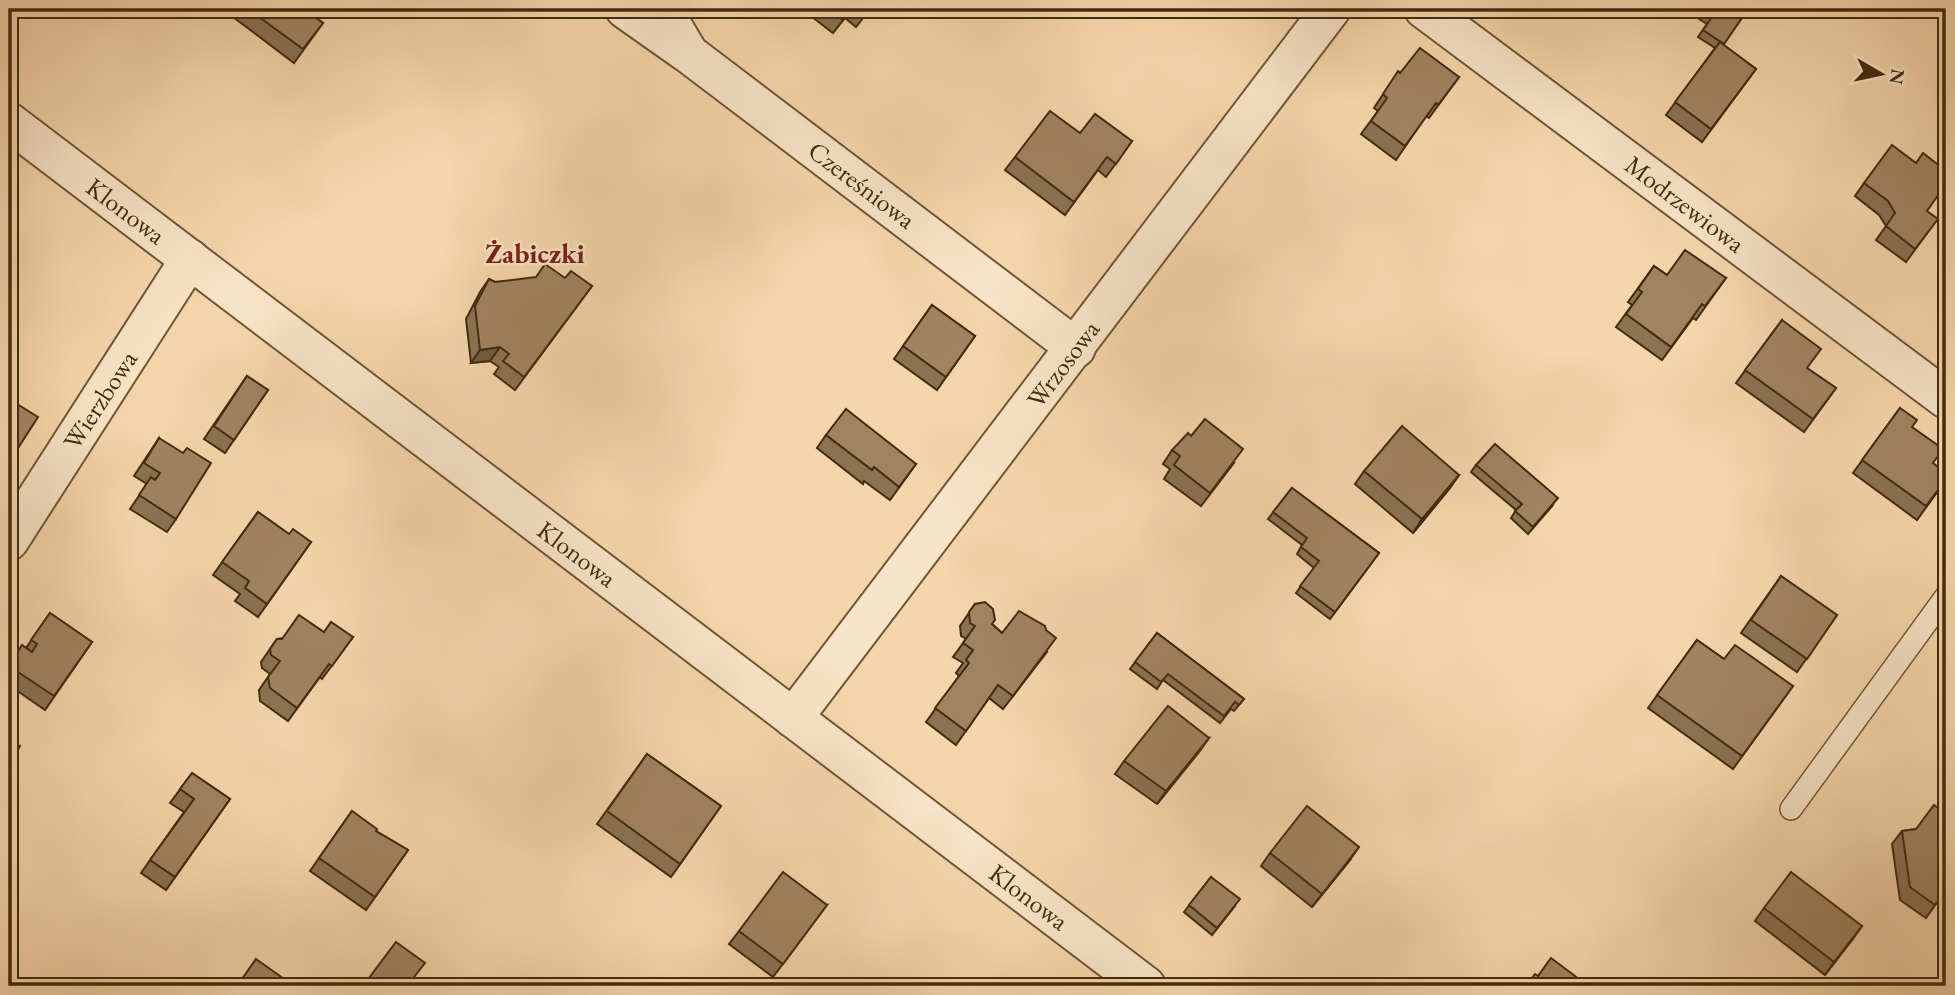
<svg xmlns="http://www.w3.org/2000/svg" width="1955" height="995" viewBox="0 0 1955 995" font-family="'EB Garamond',serif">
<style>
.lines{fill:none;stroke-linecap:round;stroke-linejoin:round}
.service-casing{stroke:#705636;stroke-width:24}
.minor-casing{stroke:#705636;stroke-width:42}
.tertiary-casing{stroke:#705636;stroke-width:42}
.service{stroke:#f8e4c8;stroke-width:21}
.minor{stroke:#f8e4c8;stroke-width:38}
.tertiary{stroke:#f8e4c8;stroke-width:38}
.wall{fill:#8a7253;stroke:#432b0f;stroke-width:2}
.shaded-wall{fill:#705c43;stroke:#432b0f;stroke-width:2}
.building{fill:#a08460;stroke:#432b0f;stroke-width:2}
.labels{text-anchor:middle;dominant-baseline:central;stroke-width:5;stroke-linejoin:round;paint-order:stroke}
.street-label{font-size:26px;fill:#432b0f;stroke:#f8e4c8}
.neighbourhood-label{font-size:28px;font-weight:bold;fill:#7a1f14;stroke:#f8e4c8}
</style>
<rect width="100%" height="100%" fill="#f5d6aa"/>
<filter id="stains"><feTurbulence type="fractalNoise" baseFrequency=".00286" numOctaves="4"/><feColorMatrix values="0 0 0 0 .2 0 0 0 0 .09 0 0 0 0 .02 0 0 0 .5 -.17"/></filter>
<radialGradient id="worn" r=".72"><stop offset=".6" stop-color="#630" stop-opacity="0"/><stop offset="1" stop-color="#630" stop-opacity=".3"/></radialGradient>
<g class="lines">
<g class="service-casing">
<polyline id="service" points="1791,809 1946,596"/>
</g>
<g class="minor-casing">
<g id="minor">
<polyline points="625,9 686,52"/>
<polyline points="673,9 670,22 689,54 1076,348"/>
<polyline points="1424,9 1946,399"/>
<polyline points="9,541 190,259"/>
<polyline points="793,718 1331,9"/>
</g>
</g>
<g class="tertiary-casing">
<polyline id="tertiary" points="9,122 1146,986"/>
</g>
<use href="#service" class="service"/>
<use href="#minor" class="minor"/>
<use href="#tertiary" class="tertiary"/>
</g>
<g class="wall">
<polygon points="238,9 304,9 323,23 294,63 233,17"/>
<polygon points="804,9 870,9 856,27 845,18 833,33 803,10"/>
<polygon points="1748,9 1723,45 1756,69 1702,142 1666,115 1715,48 1698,37 1707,24 1699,19 1703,12"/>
<polygon points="1400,73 1459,77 1429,118 1426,116 1396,160 1361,134 1378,111 1374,108 1389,85"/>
<polygon points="1080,133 1132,141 1106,177 1098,170 1065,215 1005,170 1015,157"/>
<polygon points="1864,183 1927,211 1928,232 1906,262 1876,240 1886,226 1879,215 1855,196"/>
<polygon points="1654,266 1667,275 1726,278 1696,320 1693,318 1662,360 1616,327 1632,305 1628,302"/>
<polygon points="565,278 592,286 515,390 494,374 499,367 490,361 471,363 466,319 480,292 489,279 495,282"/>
<polygon points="932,305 975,336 937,390 894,359"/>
<polygon points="1782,320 1807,368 1836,388 1804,432 1736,383"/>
<polygon points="247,376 268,390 225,453 204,439"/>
<polygon points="1900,408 1912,427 1933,463 1946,480 1917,520 1853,473"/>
<polygon points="826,435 916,464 890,500 864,481 863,484 817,448"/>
<polygon points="159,438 176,519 167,532 130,509 147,484 134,476"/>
<polygon points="1172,450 1234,463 1201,506 1164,479 1170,469 1163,464"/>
<polygon points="1476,465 1553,505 1528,534 1511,518 1516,510 1471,472"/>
<polygon points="1364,471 1459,475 1450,488 1413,533 1355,484"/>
<polygon points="1292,488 1379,553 1330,619 1296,593 1314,568 1297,554 1302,545 1268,519"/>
<polygon points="258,512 289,534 311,542 258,617 235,601 240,594 213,575"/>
<polygon points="1781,576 1837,615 1797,672 1741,633"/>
<polygon points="975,604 992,624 1002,633 1047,652 1003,709 989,698 956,745 926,722 959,676 956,673 963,663 953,657 966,639 961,636 960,626"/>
<polygon points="50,613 92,642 45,710 9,685 9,664 26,648"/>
<polygon points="324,632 353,637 322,679 320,677 288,721 260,701 259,690 270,674 262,668 261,662 277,639"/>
<polygon points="1157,633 1244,699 1234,711 1231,709 1220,723 1163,680 1157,689 1130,669"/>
<polygon points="1697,640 1724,659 1793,686 1733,769 1648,708"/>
<polygon points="1209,738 1157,804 1115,774 1124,761"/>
<polygon points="647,754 721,806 671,877 597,824"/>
<polygon points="192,773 230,799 166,890 141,873 184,812 170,803"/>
<polygon points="352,811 376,831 408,850 366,910 310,871"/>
<polygon points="1946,814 1946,894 1943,894 1926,918 1900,900 1892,844 1902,831 1916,829"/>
<polygon points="1270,853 1350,860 1312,907 1261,866"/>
<polygon points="1211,877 1235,906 1212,935 1184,912"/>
<polygon points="827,905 773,977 729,944 739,931"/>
<polygon points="1764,908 1862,926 1825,975 1755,921"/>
</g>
<g class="shaded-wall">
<polygon points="500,347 490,361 471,363 480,350"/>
<polygon points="1459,475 1450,488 1413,533 1422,519"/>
<polygon points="1209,738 1200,751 1157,804 1166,791"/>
<polygon points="1359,847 1350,860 1312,907 1322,894"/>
<polygon points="1862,926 1853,939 1825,975 1834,962"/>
</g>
<g class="building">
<polygon points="248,9 304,9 323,23 303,49"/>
<polygon points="828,9 851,9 843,20"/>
<polygon points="859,9 869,9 865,13"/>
<polygon points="1706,9 1748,9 1724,44 1703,30 1712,17 1703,12"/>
<polygon points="1720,42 1756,69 1711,129 1675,102"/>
<polygon points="1420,48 1459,77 1438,105 1436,103 1405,146 1371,121 1387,98 1383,94 1398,71 1400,73"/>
<polygon points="1050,111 1080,133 1095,114 1132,141 1116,164 1107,157 1074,202 1015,157"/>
<polygon points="1892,145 1916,163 1923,153 1946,171 1946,184 1927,211 1938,219 1915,249 1886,226 1895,213 1888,201 1864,183"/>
<polygon points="1685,250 1726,278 1705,306 1702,304 1671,347 1626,314 1642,292 1638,289 1654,266 1667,275"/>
<polygon points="545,264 565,278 571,271 592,286 524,377 503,361 509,354 500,347 480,350 475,306 489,279 495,282 536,277"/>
<polygon points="932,305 975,336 946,377 903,346"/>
<polygon points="1782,320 1821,349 1807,368 1836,388 1813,419 1745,370"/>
<polygon points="247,376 268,390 234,440 214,426"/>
<polygon points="9,399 38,417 9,462"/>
<polygon points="1900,408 1917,420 1912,427 1943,449 1933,463 1946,473 1946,479 1926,506 1862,460"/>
<polygon points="846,409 916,464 899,487 874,467 872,470 826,435"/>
<polygon points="1205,419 1243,449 1210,493 1174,465 1180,456 1172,450 1188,433 1191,436"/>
<polygon points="1402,426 1459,475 1422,519 1364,471"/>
<polygon points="159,438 183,453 187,448 211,463 176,519 139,495 151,477 155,480 160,473 144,463"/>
<polygon points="1495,444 1558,498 1533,527 1515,511 1522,504 1476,465"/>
<polygon points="1292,488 1379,553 1335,612 1300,586 1319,561 1301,547 1307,538 1273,512"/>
<polygon points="258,512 289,534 293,529 311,542 267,604 245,588 249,581 222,562"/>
<polygon points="1781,576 1837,615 1807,659 1751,620"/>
<polygon points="985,602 993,609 995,620 992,624 1002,633 1019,611 1045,626 1046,630 1056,638 1013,696 998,685 966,731 935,708 969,663 966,660 973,650 963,643 975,626 970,623 969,612 975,604"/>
<polygon points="50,613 92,642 54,696 9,666 22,645 32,652 37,644 31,640"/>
<polygon points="299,615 324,632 331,622 353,637 332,666 329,664 297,708 270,688 268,677 280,661 271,655 270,649 277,639 282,639"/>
<polygon points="1157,633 1244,699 1239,705 1235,702 1224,716 1168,674 1161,682 1135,662"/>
<polygon points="1697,640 1724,659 1735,645 1793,686 1742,756 1657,695"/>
<polygon points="1168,706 1209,738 1166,791 1124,761"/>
<polygon points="9,739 20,746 9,765"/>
<polygon points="647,754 721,806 680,864 607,811"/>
<polygon points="192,773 230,799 175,877 150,860 194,799 180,789"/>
<polygon points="1934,805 1946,814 1946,889 1935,905 1910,887 1902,831 1916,829"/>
<polygon points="1307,806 1359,847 1322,894 1270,853"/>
<polygon points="352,811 377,829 376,831 408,850 375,897 319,858"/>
<polygon points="783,872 827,905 783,964 739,931"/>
<polygon points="1791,872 1862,926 1834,962 1764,908"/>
<polygon points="1211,877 1240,899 1217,928 1189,905"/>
<polygon points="396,942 425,963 407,986 363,986"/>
<polygon points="1551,958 1587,985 1586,986 1526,986 1535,974 1538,976"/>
<polygon points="256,959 294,986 237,986"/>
</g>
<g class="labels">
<g class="street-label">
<text transform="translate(862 185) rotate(37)">Czereśniowa</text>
<text transform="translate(1685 204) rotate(37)">Modrzewiowa</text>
<text transform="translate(126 211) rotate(37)">Klonowa</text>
<text transform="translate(1063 364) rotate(-53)">Wrzosowa</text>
<text transform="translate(100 400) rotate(-57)">Wierzbowa</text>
<text transform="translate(577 554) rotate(37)">Klonowa</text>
<text transform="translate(1029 897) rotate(37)">Klonowa</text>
</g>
<g class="neighbourhood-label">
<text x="535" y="253">Żabiczki</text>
</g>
</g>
<rect width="1955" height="995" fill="none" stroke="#f5d6aa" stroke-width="35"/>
<rect x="10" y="10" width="1934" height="974" fill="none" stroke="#432b0f" stroke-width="3.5"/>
<rect x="18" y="18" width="1920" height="960" fill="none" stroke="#432b0f" stroke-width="2"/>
<g transform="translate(1881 74) rotate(99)" stroke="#f8e4c8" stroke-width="5" paint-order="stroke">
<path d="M0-5L12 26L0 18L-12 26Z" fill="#432b0f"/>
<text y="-10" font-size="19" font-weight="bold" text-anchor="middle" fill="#432b0f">N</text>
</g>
<rect width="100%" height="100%" filter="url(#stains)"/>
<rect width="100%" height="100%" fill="url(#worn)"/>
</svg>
